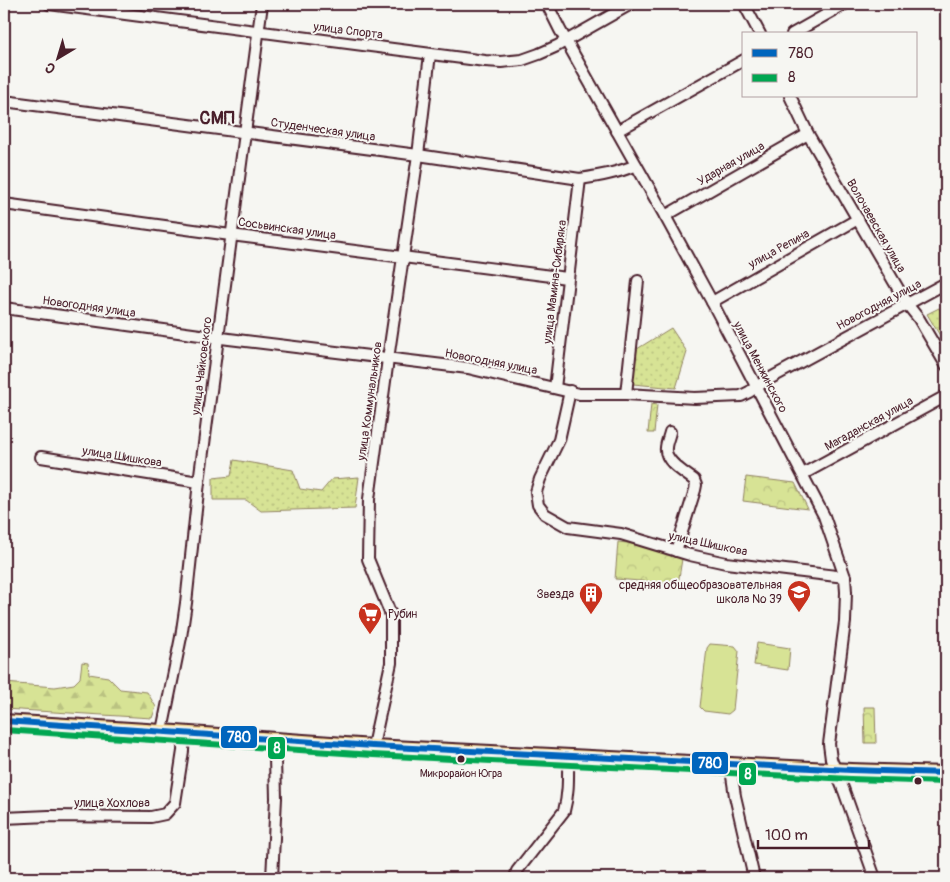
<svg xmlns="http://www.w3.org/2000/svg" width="950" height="882" viewBox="0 0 950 882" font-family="Pangolin,sans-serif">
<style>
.grass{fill:url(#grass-dots);stroke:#908160}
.forest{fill:url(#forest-firs);stroke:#908160}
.park{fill:url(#park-crowns);stroke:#908160}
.pitch{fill:#d7e395;stroke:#908160}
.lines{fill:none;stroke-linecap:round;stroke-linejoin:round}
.minor-casing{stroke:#4a1f2b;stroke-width:14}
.major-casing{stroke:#4a1f2b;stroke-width:16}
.minor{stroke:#f6f6f2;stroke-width:10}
.major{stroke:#fadf96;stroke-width:12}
.bus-1-casing{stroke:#f6f6f2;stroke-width:10}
.bus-2-casing{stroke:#f6f6f2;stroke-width:10}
.bus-1{stroke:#0065bd;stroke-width:6}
.bus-2{stroke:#00a651;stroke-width:6}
.bus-dot{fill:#4a1f2b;stroke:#f6f6f2;stroke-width:2}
.labels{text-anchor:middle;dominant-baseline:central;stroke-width:4;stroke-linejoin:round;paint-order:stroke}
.bus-label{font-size:11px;fill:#4a1f2b;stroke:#f6f6f2}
.street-label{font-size:12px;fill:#4a1f2b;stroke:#f6f6f2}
.poi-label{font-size:12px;fill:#4a1f2b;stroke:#f6f6f2;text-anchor:end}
.district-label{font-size:18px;font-weight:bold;fill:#4a1f2b;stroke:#f6f6f2}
.line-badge{stroke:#f6f6f2;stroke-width:2}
.badge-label{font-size:14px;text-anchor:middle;font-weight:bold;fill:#fff}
</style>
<defs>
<pattern id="grass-dots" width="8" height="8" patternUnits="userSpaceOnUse" patternTransform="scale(1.25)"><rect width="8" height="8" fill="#d7e395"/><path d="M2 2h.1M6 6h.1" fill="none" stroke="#bac281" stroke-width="1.8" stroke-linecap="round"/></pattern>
<pattern id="forest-firs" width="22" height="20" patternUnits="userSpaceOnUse" patternTransform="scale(1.25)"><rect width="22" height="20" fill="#d7e395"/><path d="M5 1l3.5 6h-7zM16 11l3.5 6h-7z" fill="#bac281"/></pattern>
<pattern id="park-crowns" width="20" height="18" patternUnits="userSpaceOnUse" patternTransform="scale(1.25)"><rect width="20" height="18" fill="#d7e395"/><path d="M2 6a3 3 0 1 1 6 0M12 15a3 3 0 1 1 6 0" fill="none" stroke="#bac281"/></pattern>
</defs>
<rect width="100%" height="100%" fill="#f6f6f2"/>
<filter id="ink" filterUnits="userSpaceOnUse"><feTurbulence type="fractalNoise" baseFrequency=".02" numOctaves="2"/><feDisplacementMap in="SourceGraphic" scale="10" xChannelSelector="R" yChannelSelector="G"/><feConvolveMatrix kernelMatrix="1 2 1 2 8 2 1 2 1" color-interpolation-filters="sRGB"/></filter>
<g filter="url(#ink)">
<g class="grass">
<polygon points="939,308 946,318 946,339 942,339 927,314"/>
<polygon points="671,328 687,352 676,388 633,384 637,349"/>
<polygon points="234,460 293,470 300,489 321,492 332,479 359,477 355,508 261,511 246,500 213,500 213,478 231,476"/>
</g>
<polygon class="forest" points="82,662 88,663 89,674 108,677 120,689 147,692 156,707 152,718 4,709 4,683 55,687 74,684 80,678"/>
<g class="park">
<polygon points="651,404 657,405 654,433 648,433"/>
<polygon points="746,477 795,483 808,509 743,501"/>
<polygon points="618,542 638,544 649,546 682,559 678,584 615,579"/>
<polygon points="864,707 875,707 876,743 865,743"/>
</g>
<g class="pitch">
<polygon points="757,643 790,648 788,670 754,665"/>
<polygon points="710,644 735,646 739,651 733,710 728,714 704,711 700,707 707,648"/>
</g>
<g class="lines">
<g class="minor-casing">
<g id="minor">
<polyline points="49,4 485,61 501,62 522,60 539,54 557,46 631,4"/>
<polyline points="547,4 560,30 665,216 712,302 824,516 845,577 846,592 845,622 829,744 831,759 844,791 875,878"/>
<polyline points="744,4 760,34"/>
<polyline points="792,34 845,4"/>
<polyline points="790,96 808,134 907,304 919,319 946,365"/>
<path d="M4,101L418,155L580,179C599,176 618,173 636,165"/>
<polyline points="617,131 744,60"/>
<polyline points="4,204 223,234 567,278"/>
<polyline points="665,216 808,134"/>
<polyline points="712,302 858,219"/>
<polyline points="4,308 229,339 468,368 579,394 626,394 695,398 741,396 749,392 767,380 946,283"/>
<polyline points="555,388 580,179"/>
<polyline points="570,391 559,440 540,479 536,492 538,505 545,514 568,527 621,534 690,555 726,563 845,577"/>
<polyline points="626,394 638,281"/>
<path d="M670,432C669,437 666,443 666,448C664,461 685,473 694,480L696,485L695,490L676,551"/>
<polyline points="41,457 199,482"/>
<polyline points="803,474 946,396"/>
<polyline points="162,731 181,637 186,603 199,482 262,4"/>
<polyline points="373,746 391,663 391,615 368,559 369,499 388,359 418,155 430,54"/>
<polyline points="730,763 735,796 754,878"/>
<polyline points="4,818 49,816 151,817 165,814 175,803 183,751 184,732"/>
<polyline points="272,878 276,798 275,758 275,739"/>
<path d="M515,878L517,871L564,811C569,793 568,775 568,757"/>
</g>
</g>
<g class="major-casing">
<polyline id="major" points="4,721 162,731 373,746 851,770 946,773"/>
</g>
<use href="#minor" class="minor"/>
<use href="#major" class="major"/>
<g class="bus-1-casing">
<polyline id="bus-1" points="4,721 373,746 851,770 946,773"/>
</g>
<g class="bus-2-casing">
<polyline id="bus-2" points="4,730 373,755 851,779 946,782"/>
</g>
<use href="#bus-1" class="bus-1"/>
<use href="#bus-2" class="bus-2"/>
</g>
</g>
<defs>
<g id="school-pin" transform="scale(1.25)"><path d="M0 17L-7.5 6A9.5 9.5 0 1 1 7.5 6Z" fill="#c8321e" stroke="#f6f6f2"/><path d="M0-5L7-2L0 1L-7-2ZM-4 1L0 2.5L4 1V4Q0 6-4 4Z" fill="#fff"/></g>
<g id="building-pin" transform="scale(1.25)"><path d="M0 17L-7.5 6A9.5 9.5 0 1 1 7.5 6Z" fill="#c8321e" stroke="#f6f6f2"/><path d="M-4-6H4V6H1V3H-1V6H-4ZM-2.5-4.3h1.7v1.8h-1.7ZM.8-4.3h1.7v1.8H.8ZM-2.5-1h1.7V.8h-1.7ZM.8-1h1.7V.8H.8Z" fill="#fff"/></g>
<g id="supermarket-pin" transform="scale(1.25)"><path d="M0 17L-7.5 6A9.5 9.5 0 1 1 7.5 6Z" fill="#c8321e" stroke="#f6f6f2"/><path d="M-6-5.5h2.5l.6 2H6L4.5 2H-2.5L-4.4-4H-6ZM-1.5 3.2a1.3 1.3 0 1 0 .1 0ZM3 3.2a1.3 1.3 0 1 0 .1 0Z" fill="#fff"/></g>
</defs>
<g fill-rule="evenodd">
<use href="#school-pin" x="799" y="592"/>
<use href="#building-pin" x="591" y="594"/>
<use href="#supermarket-pin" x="370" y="614"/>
</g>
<g class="bus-dot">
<circle cx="461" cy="759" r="4.5"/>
<circle cx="918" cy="781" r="4.5"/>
</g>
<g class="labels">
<g class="bus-label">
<text x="461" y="773">Микрорайон Югра</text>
</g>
<g class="street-label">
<text transform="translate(348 31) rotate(7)">улица Спорта</text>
<text transform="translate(323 130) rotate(8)">Студенческая улица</text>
<text transform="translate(731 164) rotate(-30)">Ударная улица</text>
<text transform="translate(876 226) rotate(60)">Волочаевская улица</text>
<text transform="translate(287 229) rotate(8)">Сосьвинская улица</text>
<text transform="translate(779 249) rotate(-29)">улица Репина</text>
<text transform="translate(555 282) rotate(-83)">улица Мамина-Сибиряка</text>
<text transform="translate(879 305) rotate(-28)">Новогодняя улица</text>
<text transform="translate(89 307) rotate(8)">Новогодняя улица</text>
<text transform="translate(491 362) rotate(11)">Новогодняя улица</text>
<text transform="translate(202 366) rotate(-83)">улица Чайковского</text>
<text transform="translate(760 367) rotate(62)">улица Менжинского</text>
<text transform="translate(370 401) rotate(-82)">улица Коммунальников</text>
<text transform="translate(869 424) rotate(-29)">Магаданская улица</text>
<text transform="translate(122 457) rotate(9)">улица Шишкова</text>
<text transform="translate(708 544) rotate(12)">улица Шишкова</text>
<text x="112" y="803">улица Хохлова</text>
</g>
<g class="poi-label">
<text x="782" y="585">средняя общеобразовательная<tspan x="782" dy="14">школа № 39</tspan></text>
<text x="574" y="594">Звезда</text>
<text x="388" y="614" text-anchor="start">Рубин</text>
</g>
<g class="district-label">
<text x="217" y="118">СМП</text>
</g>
</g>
<g class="line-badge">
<rect x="220" y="725" width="38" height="24" rx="5" fill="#0065bd"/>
<rect x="267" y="736" width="19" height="24" rx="5" fill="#00a651"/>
<rect x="691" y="751" width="38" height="24" rx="5" fill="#0065bd"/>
<rect x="738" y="762" width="19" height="24" rx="5" fill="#00a651"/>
</g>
<g class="badge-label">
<text x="239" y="742">780</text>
<text x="277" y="753">8</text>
<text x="710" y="768">780</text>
<text x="748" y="779">8</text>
</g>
<rect width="950" height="882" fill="none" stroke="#f6f6f2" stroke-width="20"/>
<rect x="10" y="10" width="930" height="862" fill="none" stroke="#4a1f2b" stroke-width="2" filter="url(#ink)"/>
<rect x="742" y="32" width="175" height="65" fill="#f6f6f2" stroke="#b1a0a2"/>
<rect x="752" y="49" width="25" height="8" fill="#0065bd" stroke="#b1a0a2"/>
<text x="788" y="58" font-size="15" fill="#4a1f2b">780</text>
<rect x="752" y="74" width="25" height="8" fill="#00a651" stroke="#b1a0a2"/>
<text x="788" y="82" font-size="15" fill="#4a1f2b">8</text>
<g transform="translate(58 58) rotate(218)" stroke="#f6f6f2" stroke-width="4" paint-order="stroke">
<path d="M0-4L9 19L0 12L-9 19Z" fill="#4a1f2b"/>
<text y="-8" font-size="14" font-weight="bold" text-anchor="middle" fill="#4a1f2b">С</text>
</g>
<path d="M758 840v8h111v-8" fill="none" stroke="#4a1f2b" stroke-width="2.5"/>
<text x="765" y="840" font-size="15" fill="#4a1f2b" stroke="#f6f6f2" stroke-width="4" paint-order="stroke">100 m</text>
</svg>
